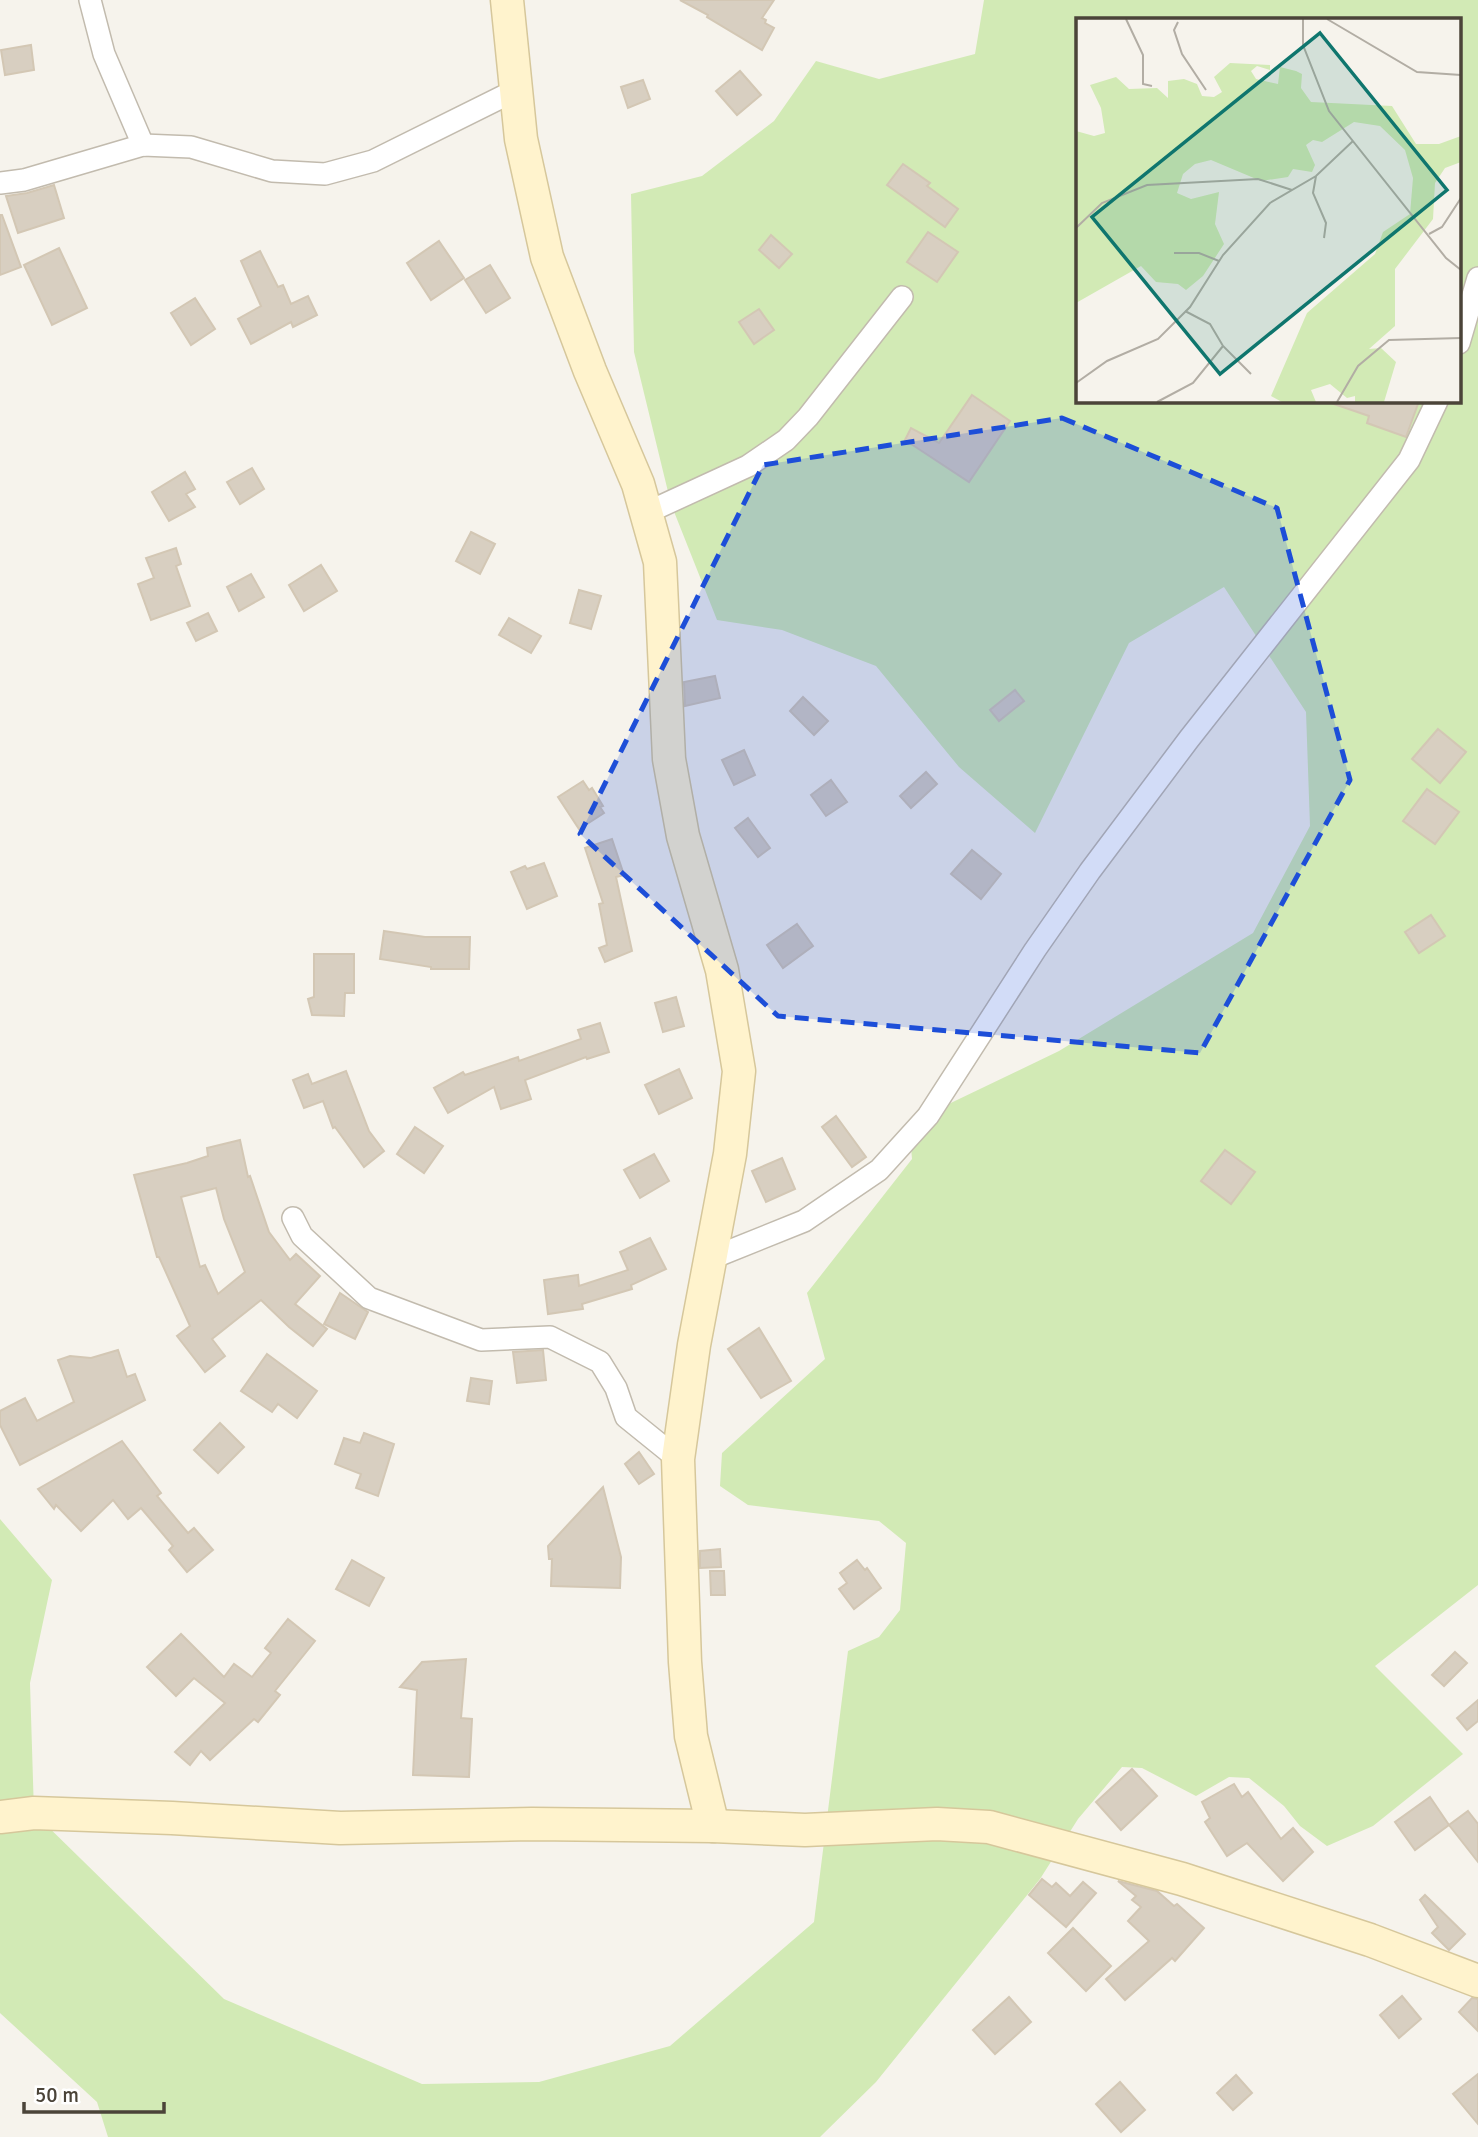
<svg xmlns="http://www.w3.org/2000/svg" width="1478" height="2137" viewBox="0 0 1478 2137" font-family="Signika,sans-serif">
<style>
.green{fill:#d2eab5;fill-rule:evenodd}
.building{fill:#d8cfc1;stroke:#d3c7b4;stroke-width:2;fill-rule:evenodd}
.lines{fill:none;stroke-linecap:round;stroke-linejoin:round}
.street-casing{stroke:#c2bbae;stroke-width:24}
.secondary-casing{stroke:#d6c79b;stroke-width:35}
.street{stroke:#fff;stroke-width:21}
.secondary{stroke:#fff3cd;stroke-width:32}
.marked{fill:#1d4ed8;fill-opacity:0.2;stroke:#1d4ed8;stroke-width:5;stroke-dasharray:14 9;stroke-linejoin:round}
.inset-road{fill:none;stroke:#b2ada4;stroke-width:2}
.view{fill:#0f766e;fill-opacity:0.15;stroke:#0f766e;stroke-width:3.5}
.inset-edge{fill:none;stroke:#4b4439;stroke-width:3.5}
</style>
<rect width="100%" height="100%" fill="#f6f3ec"/>
<path class="green" d="M984,0H1478V1585L1375,1666L1463,1754L1373,1826L1327,1846L1300,1826L1284,1806L1249,1778L1229,1777L1196,1796L1142,1768L1122,1767L1078,1819L1040,1879L876,2082L820,2137H108L97,2102L0,2013V1519L52,1580L30,1683L34,1813L224,1999L422,2084L539,2082L670,2046L814,1922L848,1651L879,1637L900,1610L906,1543L879,1521L748,1505L720,1486L722,1453L825,1359L807,1293L912,1159L909,1123L1059,1051L1253,933L1310,826L1306,712L1224,587L1129,643L1035,833L959,767L876,666L782,630L717,620L671,504L634,352L631,194L702,176L774,121L816,61L879,79L975,54ZM1077,19H1459V401H1077Z"/>
<g class="building">
<polygon points="680,0 774,0 762,18 766,20 765,23 774,28 762,50 707,17 708,15"/>
<polygon points="31,45 34,70 5,75 1,50"/>
<polygon points="740,71 761,95 737,115 716,91"/>
<polygon points="643,80 650,99 628,108 621,87"/>
<polygon points="903,164 930,183 927,186 958,209 945,227 887,185"/>
<polygon points="54,185 64,218 18,233 6,196 27,193"/>
<polygon points="0,215 2,215 21,267 0,275"/>
<polygon points="928,232 958,252 937,282 907,262"/>
<polygon points="771,235 792,254 779,268 759,250"/>
<polygon points="439,241 464,278 431,300 407,263"/>
<polygon points="59,248 87,308 52,325 24,265"/>
<polygon points="260,251 278,287 283,285 291,304 308,296 317,315 293,327 291,322 251,344 238,319 261,306 241,261"/>
<polygon points="490,265 510,298 486,313 465,280"/>
<polygon points="195,298 215,329 191,345 171,313"/>
<polygon points="759,309 774,330 754,344 739,322"/>
<polygon points="972,395 1010,421 969,482 905,440 911,428 939,443"/>
<polygon points="1331,401 1419,401 1406,437 1367,423 1369,416 1331,403"/>
<polygon points="252,468 264,489 240,504 227,482"/>
<polygon points="185,472 195,489 186,494 195,507 169,521 152,492"/>
<polygon points="471,532 495,544 480,574 456,561"/>
<polygon points="176,548 181,564 176,566 190,606 151,620 138,584 154,578 146,558"/>
<polygon points="321,565 337,591 304,611 289,585"/>
<polygon points="251,574 264,597 239,611 227,587"/>
<polygon points="579,590 601,596 591,629 570,623"/>
<polygon points="208,613 217,631 196,641 187,623"/>
<polygon points="509,618 541,636 531,653 499,635"/>
<polygon points="715,676 720,698 685,706 684,682"/>
<polygon points="1015,690 1024,701 999,721 990,710"/>
<polygon points="803,697 828,721 814,735 790,711"/>
<polygon points="1438,729 1466,752 1440,783 1412,759"/>
<polygon points="744,750 755,775 734,785 722,760"/>
<polygon points="926,772 937,784 911,808 900,796"/>
<polygon points="831,780 847,802 826,816 811,795"/>
<polygon points="583,781 589,790 592,788 603,806 600,807 604,813 579,829 558,797"/>
<polygon points="1427,789 1459,812 1435,844 1403,821"/>
<polygon points="748,818 770,848 758,857 735,828"/>
<polygon points="612,839 624,875 616,877 632,951 605,962 599,948 607,945 599,904 603,903 585,848"/>
<polygon points="972,850 1001,874 981,899 951,874"/>
<polygon points="544,863 557,896 527,909 511,872 525,866 527,869"/>
<polygon points="1431,915 1445,936 1419,953 1405,932"/>
<polygon points="797,924 813,946 783,968 767,945"/>
<polygon points="384,931 425,937 470,937 469,969 431,969 431,967 380,959"/>
<polygon points="314,954 354,954 354,993 345,993 344,1016 312,1015 308,999 314,997"/>
<polygon points="676,997 684,1026 663,1032 655,1003"/>
<polygon points="600,1023 609,1052 587,1059 586,1057 525,1080 531,1099 501,1109 494,1087 448,1113 434,1088 463,1072 465,1075 518,1057 519,1061 581,1039 578,1030"/>
<polygon points="679,1069 692,1098 659,1114 645,1085"/>
<polygon points="346,1071 369,1131 384,1151 364,1167 335,1127 333,1128 323,1101 304,1108 293,1080 308,1074 312,1084"/>
<polygon points="836,1116 866,1157 852,1167 822,1127"/>
<polygon points="415,1127 443,1146 424,1173 397,1154"/>
<path d="M240,1140L248,1177L250,1176L269,1232L290,1260L296,1254L320,1276L295,1304L327,1329L313,1346L289,1327L261,1300L212,1339L225,1356L205,1372L177,1336L190,1326L159,1257H157L134,1175L187,1163L208,1156L207,1148ZM216,1188L224,1219L245,1272L218,1294L205,1265L200,1267L181,1197Z"/>
<polygon points="1225,1150 1255,1172 1231,1204 1201,1181"/>
<polygon points="654,1154 669,1181 640,1198 624,1170"/>
<polygon points="782,1158 795,1189 766,1202 752,1171"/>
<polygon points="650,1238 666,1269 631,1285 632,1289 582,1304 583,1309 548,1314 544,1280 578,1275 579,1286 628,1270 620,1252"/>
<polygon points="340,1293 368,1312 355,1339 324,1324"/>
<polygon points="759,1328 791,1381 761,1398 728,1349"/>
<polygon points="118,1350 127,1377 135,1374 145,1400 20,1465 0,1425 0,1411 25,1398 37,1421 74,1402 58,1360 70,1356 91,1358"/>
<polygon points="543,1350 546,1380 517,1383 513,1352"/>
<polygon points="267,1354 317,1391 297,1418 278,1404 272,1412 241,1391"/>
<polygon points="471,1378 492,1381 489,1404 467,1401"/>
<polygon points="220,1423 244,1447 218,1473 194,1450"/>
<polygon points="364,1433 394,1444 378,1496 356,1488 361,1474 335,1464 344,1438 360,1443"/>
<polygon points="122,1441 161,1493 157,1496 188,1533 194,1528 213,1550 187,1572 169,1550 173,1546 141,1508 128,1519 113,1500 81,1531 56,1505 54,1509 38,1489"/>
<polygon points="639,1452 654,1474 639,1484 625,1464"/>
<polygon points="603,1487 621,1557 620,1588 551,1586 552,1559 549,1559 548,1546"/>
<polygon points="720,1549 721,1567 700,1568 700,1551"/>
<polygon points="352,1560 384,1578 369,1606 336,1589"/>
<polygon points="857,1560 865,1570 867,1568 881,1588 854,1609 839,1589 847,1583 840,1573"/>
<polygon points="710,1571 724,1571 725,1595 711,1595"/>
<polygon points="288,1619 315,1641 275,1691 280,1695 258,1722 254,1719 210,1760 201,1751 190,1765 175,1752 225,1703 194,1678 176,1696 147,1667 181,1634 224,1677 234,1664 252,1677 271,1653 265,1648"/>
<polygon points="1455,1652 1467,1663 1444,1686 1432,1675"/>
<polygon points="466,1659 461,1718 472,1719 469,1777 413,1775 417,1690 400,1687 422,1662"/>
<polygon points="1478,1700 1478,1721 1467,1730 1457,1718"/>
<polygon points="1132,1769 1157,1796 1121,1830 1096,1802"/>
<polygon points="1234,1784 1242,1797 1248,1792 1281,1839 1293,1828 1313,1852 1283,1881 1247,1843 1227,1856 1205,1822 1210,1818 1202,1802"/>
<polygon points="1430,1797 1449,1825 1415,1850 1395,1822"/>
<polygon points="1468,1811 1478,1824 1478,1862 1449,1825"/>
<polygon points="1042,1879 1052,1887 1056,1883 1070,1896 1083,1882 1096,1893 1066,1927 1029,1895"/>
<polygon points="1118,1881 1157,1891 1174,1906 1177,1904 1204,1928 1175,1961 1172,1958 1125,2000 1106,1979 1149,1941 1128,1921 1141,1907 1132,1900 1136,1896"/>
<polygon points="1425,1895 1465,1934 1449,1950 1432,1933 1438,1927 1420,1900"/>
<polygon points="1073,1928 1111,1966 1086,1991 1048,1953"/>
<polygon points="1402,1996 1421,2019 1399,2038 1380,2015"/>
<polygon points="1009,1997 1031,2022 995,2054 973,2030"/>
<polygon points="1472,1998 1478,1999 1478,2031 1459,2012"/>
<polygon points="1478,2074 1478,2124 1453,2094"/>
<polygon points="1236,2075 1252,2093 1233,2110 1217,2093"/>
<polygon points="1120,2082 1145,2110 1121,2132 1096,2104"/>
</g>
<g class="lines">
<g class="street-casing">
<g id="street">
<polyline points="90,0 104,54 143,145"/>
<polyline points="0,183 24,180 143,145 191,147 272,171 325,174 373,161 516,90"/>
<polyline points="1459,343 1478,278"/>
<polyline points="646,513 748,466 786,440 808,417 902,297"/>
<polyline points="293,1218 302,1236 369,1298 481,1340 550,1337 600,1362 616,1388 626,1417 678,1459"/>
<polyline points="712,1258 804,1221 879,1170 928,1116 1035,950 1090,871 1189,739 1409,460 1437,401"/>
</g>
</g>
<g class="secondary-casing">
<g id="secondary">
<polyline points="507,0 521,139 547,257 590,371 638,484 660,562 669,759 683,836 722,970 739,1071 730,1154 694,1345 678,1459 685,1662 691,1736 713,1826"/>
<polyline points="0,1817 34,1813 172,1818 340,1828 532,1824 713,1826 805,1830 937,1824 989,1827 1182,1879 1370,1940 1478,1981"/>
</g>
</g>
<use href="#street" class="street"/>
<use href="#secondary" class="secondary"/>
</g>
<path class="marked" d="M1062,418L1277,508L1350,780L1200,1053L778,1016L580,834L763,465Z"/>
<g transform="translate(1076 18)">
<rect width="385" height="385" fill="#f6f3ec"/>
<path d="M154,45L194,47V52L181,48L175,53L180,61L202,66L204,49L220,53L226,56L225,70L235,84L316,88L340,126H363L385,118V144L369,150L359,165L357,201L319,251V308L293,331L305,330L320,344L308,384H279V378L271,380L254,366L235,372L240,384H206L195,378L231,295L299,236L307,214L334,196L337,160L329,132L304,108L278,104L246,124L237,122L230,127L239,147L236,154L217,151L212,159L185,163L135,142L119,146L107,156L101,175L115,181L143,174L139,206L148,226L127,258L110,272L102,266L80,264L65,248L0,285V113L18,118L29,115L25,90L14,67L40,59L53,71L81,70L92,80V63L108,61L121,66L126,78L138,79L146,74L138,59Z" fill="#d2eab5"/>
<path class="inset-road" d="M50,1L67,37V66L76,68M227,1V27L253,93L370,240L385,252M251,1L341,54L385,57M102,4L98,12L106,36L130,72M240,158L237,175L250,205L248,220M0,210L26,185L71,167L182,161L216,172M353,216L366,209L385,180M98,235H123L143,243M109,293L134,306L147,328L175,356M0,365L31,343L82,321L114,289L147,237L194,185L240,158L277,123M81,384L117,365L147,328M261,384L282,348L313,322L385,320"/>
<path class="view" d="M244,15L371,172L144,356L16,199Z"/>
<rect width="385" height="385" class="inset-edge"/>
</g>
<path d="M24 2102v10h140v-10" fill="none" stroke="#4b4439" stroke-width="3.5"/>
<text x="35" y="2102" font-size="21" fill="#4b4439" stroke="#ffffff" stroke-width="5" paint-order="stroke">50 m</text>
</svg>
